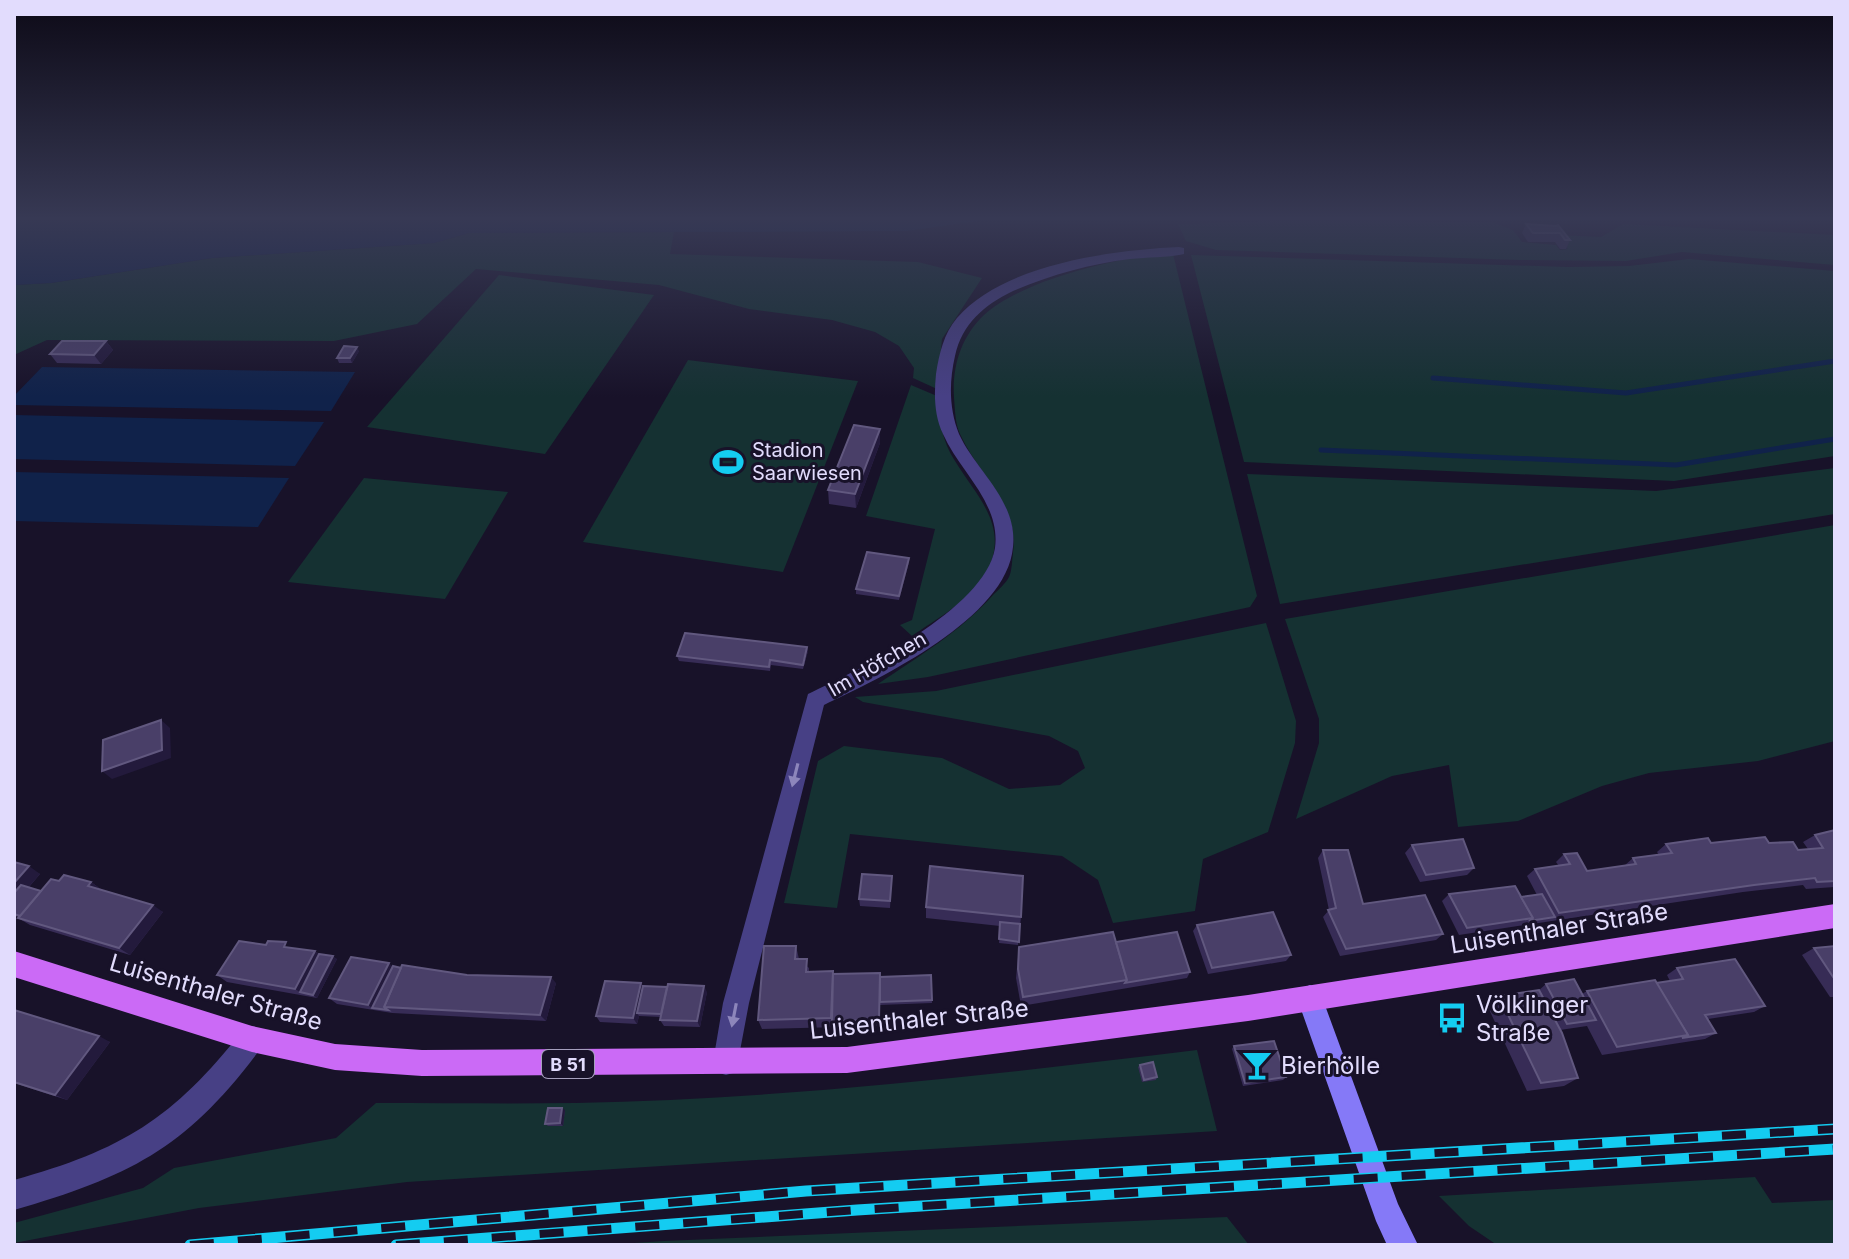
<svg xmlns="http://www.w3.org/2000/svg" width="1849" height="1259" viewBox="0 0 1849 1259" font-family="Inter,sans-serif">
<style>
.green{fill:#153132}
.water{fill:#10224a}
.lines{fill:none;stroke-linecap:round;stroke-linejoin:round}
.stream{stroke:#10224a;stroke-width:5}
.street{fill:#474085;fill-rule:evenodd}
.secondary{fill:#8579f7;fill-rule:evenodd}
.primary{fill:#cb6af6;fill-rule:evenodd}
.rail-casing{stroke:#14ccf1;stroke-width:11}
.rail{stroke:#181229;stroke-width:8;stroke-dasharray:24;stroke-linecap:butt}
.wall{fill:#372c56}
.shaded-wall{fill:#231a3c}
.building{fill:#493f68;stroke:#61587f;stroke-width:2}
.oneway{fill:#8d86bb}
.labels{text-anchor:middle;dominant-baseline:central;stroke-width:6;stroke-linejoin:round;paint-order:stroke}
.shield{fill:#181229;stroke:#a59fbd;stroke-width:2}
.shield-label{font-size:18px;font-weight:bold;fill:#e2dcfd}
.poi-label{font-size:20px;fill:#e2dcfd;stroke:#181229;text-anchor:start}
.street-label{font-size:20px;fill:#e2dcfd;stroke:#181229}
.near-street-label{font-size:24px;fill:#e2dcfd;stroke:#181229}
.near-poi-label{font-size:24px;fill:#e2dcfd;stroke:#181229;text-anchor:start}
</style>
<rect width="100%" height="100%" fill="#181229"/>
<g class="green">
<polygon points="1280,221 1492,222 1513,230 1522,242 1556,245 1560,250 1568,249 1558,235 1601,237 1623,224 1835,235 1835,265 1682,252 1626,261 1520,260 1216,250 1186,241 1178,224"/>
<polygon points="674,232 670,254 918,262 982,278 942,339 937,389 913,378 914,368 899,346 875,332 832,320 749,309 659,285 476,269 417,324 334,341 47,340 14,355 14,285 51,283 212,258 434,243 469,233"/>
<path d="M1173,254L1257,596L1250,607L928,677L878,684C919,656 960,632 993,595C998,590 1006,583 1009,577C1012,571 1012,560 1013,553C1019,503 978,475 960,434C955,423 955,409 954,398C952,366 961,337 984,315C1022,280 1123,255 1173,254Z"/>
<polygon points="1191,255 1568,267 1629,266 1689,259 1835,271 1835,456 1674,481 1244,462"/>
<polygon points="499,275 654,295 545,454 367,427"/>
<polygon points="688,360 858,381 783,572 583,542"/>
<path d="M911,385L937,396C939,419 942,441 955,461C977,497 1010,526 987,572C973,599 936,619 912,636L900,625L912,620L935,529L866,516Z"/>
<polygon points="1835,468 1835,514 1280,604 1247,474 1656,491"/>
<polygon points="364,478 508,492 445,599 288,582"/>
<polygon points="1835,525 1835,741 1758,761 1649,773 1602,786 1518,821 1458,827 1449,765 1392,776 1296,819 1319,743 1319,719 1285,619"/>
<polygon points="1266,623 1296,721 1295,743 1268,832 1203,859 1195,911 1113,923 1098,880 1062,856 850,834 837,908 784,903 818,761 844,746 942,758 1009,789 1060,785 1085,768 1078,751 1049,736 863,702 855,697 936,691"/>
<path d="M1197,1050L1217,1131L407,1182L199,1208L14,1243V1223L143,1188L174,1168L336,1138L376,1103C443,1103 509,1104 576,1103C783,1099 991,1075 1197,1050Z"/>
<polygon points="1755,1177 1772,1203 1835,1200 1835,1245 1497,1245 1469,1226 1439,1196"/>
<polygon points="1227,1217 1249,1245 604,1245 664,1241"/>
</g>
<g class="water">
<polygon points="14,220 985,220 907,231 469,233 434,243 212,258 51,283 14,285"/>
<polygon points="42,367 355,372 331,411 14,405 14,396"/>
<polygon points="14,415 324,422 295,466 14,459"/>
<polygon points="14,472 289,478 258,527 14,521"/>
</g>
<g class="lines">
<g class="stream">
<polyline points="1433,378 1626,393 1835,361"/>
<polyline points="1321,450 1676,465 1835,439"/>
</g>
<g class="street">
<path d="M1179,247L1184,248V254C1166,258 1147,257 1130,259C1090,264 1050,275 1013,291C984,305 962,324 955,356C949,382 949,409 959,434C976,471 1018,501 1013,547C1007,618 881,678 824,705L749,1003L736,1072L726,1075L716,1072L713,1062L723,1003L808,694C859,670 985,609 995,548C1001,503 959,471 943,434C934,415 934,394 936,374C939,354 944,333 957,318C1003,264 1113,250 1179,247Z"/>
<path d="M252,1026L261,1030L265,1039L261,1048C187,1148 131,1176 14,1210V1180C122,1150 173,1119 243,1030Z"/>
</g>
<polygon class="secondary" points="1310,985 1319,989 1398,1204 1418,1245 1387,1245 1376,1221 1297,998 1301,989"/>
<polygon class="primary" points="1835,904 1835,928 1248,1021 847,1073 422,1076 335,1070 252,1052 14,977 14,951 252,1026 335,1044 422,1050 847,1047 1248,995"/>
<g class="rail-casing">
<g id="rail">
<polyline points="190,1245 806,1191 1835,1129"/>
<polyline points="396,1245 857,1210 1835,1149"/>
</g>
</g>
<use href="#rail" class="rail"/>
</g>
<g class="wall">
<polygon points="1526,224 1556,226 1570,240 1566,249 1560,249 1555,242 1528,242 1522,233"/>
<polygon points="106,341 113,350 101,364 57,363 50,354"/>
<polygon points="359,351 352,363 339,363 337,358"/>
<polygon points="880,429 880,443 856,508 829,504 828,490"/>
<polygon points="909,558 909,562 899,600 856,594 856,589"/>
<polygon points="807,647 808,651 803,669 771,665 770,671 679,661 677,656"/>
<polygon points="1835,830 1835,887 1806,889 1803,885 1743,892 1459,935 1442,901 1449,894 1521,897 1537,895 1527,876 1535,869 1559,866 1556,862 1564,854 1587,871 1624,866 1633,858 1659,855 1657,852 1666,844 1769,843 1798,850 1808,849 1803,842 1815,835"/>
<polygon points="1412,845 1474,868 1467,875 1420,882 1405,853"/>
<polygon points="1323,850 1363,904 1443,934 1436,940 1340,956 1323,917 1329,910 1318,858"/>
<polygon points="14,862 40,874 29,887 41,891 59,881 91,882 102,890 163,912 130,955 30,925 18,918 19,917 14,916"/>
<polygon points="892,876 890,908 860,906 859,899"/>
<polygon points="926,907 1021,917 1018,945 999,943 1000,926 926,918"/>
<polygon points="1197,925 1291,955 1286,961 1208,974 1193,931"/>
<polygon points="1116,942 1190,972 1187,978 1021,1006 1016,978 1019,947"/>
<polygon points="266,945 315,951 319,954 337,959 317,998 227,982 217,975"/>
<polygon points="796,946 799,959 809,968 809,972 880,977 931,975 932,1003 880,1005 880,1026 762,1029 758,1020"/>
<polygon points="1835,946 1835,997 1830,997 1802,955 1814,948"/>
<polygon points="393,966 467,975 556,983 546,1021 392,1013 337,1004 329,998"/>
<polygon points="1677,968 1765,1006 1754,1012 1708,1019 1716,1033 1705,1039 1602,1055 1587,1026 1560,1030 1578,1078 1564,1086 1527,1091 1487,1005 1499,996 1538,991 1546,984 1582,994 1587,991 1670,981 1667,975"/>
<polygon points="641,983 643,986 707,992 700,1027 664,1026 660,1020 661,1017 639,1016 637,1024 600,1022 596,1016"/>
<polygon points="14,1010 110,1042 67,1100 14,1083"/>
<polygon points="1234,1046 1286,1077 1283,1080 1243,1086 1232,1049"/>
<polygon points="1140,1065 1157,1077 1156,1080 1142,1082 1138,1067"/>
<polygon points="565,1110 563,1126 548,1126 545,1124"/>
</g>
<g class="shaded-wall">
<polygon points="106,341 113,350 101,364 94,355"/>
<polygon points="357,347 359,351 352,363 350,358"/>
<polygon points="880,429 880,443 856,508 855,494"/>
<polygon points="909,558 909,562 899,600 899,596"/>
<polygon points="807,647 808,651 803,669 803,665"/>
<polygon points="161,720 170,728 171,758 112,779 102,771"/>
<polygon points="29,866 40,874 14,904 14,883"/>
<polygon points="91,882 102,890 88,886"/>
<polygon points="153,905 163,912 130,955 119,948"/>
<polygon points="315,951 323,957 300,992 295,989"/>
<polygon points="333,956 337,959 317,998 313,995"/>
<polygon points="389,963 396,970 372,1008 368,1005"/>
<polygon points="551,977 556,983 546,1021 540,1015"/>
<polygon points="641,983 645,989 637,1013 639,1016 637,1024 633,1018"/>
<polygon points="704,986 707,992 700,1027 697,1021"/>
<polygon points="99,1036 110,1042 67,1100 55,1095"/>
<polygon points="562,1108 565,1110 563,1126 560,1123"/>
</g>
<g class="building">
<polygon points="1526,224 1556,226 1558,225 1570,240 1565,240 1560,233 1533,233"/>
<polygon points="62,341 106,341 94,355 50,354"/>
<polygon points="344,346 357,347 350,358 337,358"/>
<polygon points="854,425 880,429 855,494 828,490"/>
<polygon points="867,552 909,558 899,596 856,589"/>
<polygon points="685,633 807,647 803,665 770,660 769,667 677,656"/>
<polygon points="161,720 162,750 102,771 103,740"/>
<polygon points="1835,830 1835,881 1817,882 1815,878 1754,885 1559,913 1535,869 1570,864 1564,854 1577,853 1587,871 1636,864 1633,858 1672,853 1666,844 1708,838 1711,843 1765,837 1769,843 1793,842 1798,850 1823,848 1815,835"/>
<polygon points="1463,839 1474,868 1426,875 1412,845"/>
<polygon points="1323,850 1348,850 1363,904 1425,895 1443,934 1346,949 1328,910 1336,908"/>
<polygon points="14,862 29,866 14,883"/>
<polygon points="930,866 1023,876 1021,917 926,907"/>
<polygon points="862,874 892,876 890,901 859,899"/>
<polygon points="64,875 91,882 88,886 153,905 119,948 18,918 51,879 59,881"/>
<polygon points="21,885 41,891 20,916 14,914 14,893"/>
<polygon points="1515,886 1533,918 1467,928 1449,894"/>
<polygon points="1542,894 1555,917 1529,921 1533,918 1521,897"/>
<polygon points="1273,912 1291,955 1212,968 1197,925"/>
<polygon points="1000,922 1020,924 1019,942 999,939"/>
<polygon points="1113,932 1127,980 1023,997 1018,969 1019,947"/>
<polygon points="1177,932 1190,972 1125,983 1127,980 1116,942"/>
<polygon points="239,941 266,945 268,941 286,942 284,947 315,951 295,989 217,975"/>
<polygon points="764,946 796,946 795,959 807,959 806,972 833,971 831,1018 758,1020"/>
<polygon points="1835,946 1835,980 1814,948"/>
<polygon points="319,954 333,956 313,995 300,992"/>
<polygon points="351,957 389,963 368,1005 329,998"/>
<polygon points="1735,959 1765,1006 1705,1015 1716,1033 1682,1038 1688,1035 1656,983 1683,979 1677,968"/>
<polygon points="402,965 467,975 551,977 540,1015 384,1007"/>
<polygon points="393,966 401,968 384,1007 388,1010 372,1008"/>
<polygon points="880,973 879,1020 832,1021 833,974"/>
<polygon points="931,975 932,1000 880,1002 880,977"/>
<polygon points="1574,979 1596,1020 1567,1024 1546,984"/>
<polygon points="1655,980 1688,1035 1617,1047 1587,991"/>
<polygon points="605,981 641,983 633,1018 596,1016"/>
<polygon points="668,984 704,986 697,1021 660,1020"/>
<polygon points="643,986 667,987 661,1014 637,1013"/>
<polygon points="1539,990 1562,1033 1578,1078 1541,1083 1499,996"/>
<polygon points="14,1010 99,1036 55,1095 14,1082"/>
<polygon points="1274,1041 1286,1077 1245,1083 1234,1046"/>
<polygon points="1153,1062 1157,1077 1144,1080 1140,1065"/>
<polygon points="548,1108 562,1108 560,1123 545,1124"/>
</g>
<defs><path id="oneway-solid" d="M-6-.8H1V-3.2L6.5 0L1 3.2V.8H-6Z" transform="scale(2)"/></defs>
<g class="oneway">
<use href="#oneway-solid" transform="translate(795 775) rotate(104)"/>
<use href="#oneway-solid" transform="translate(734 1015) rotate(101)"/>
</g>
<linearGradient id="sky" x2="0" y2="1"><stop stop-color="#0d0a17"/><stop offset="0.55" stop-color="#373954"/><stop offset="1" stop-color="#373954" stop-opacity="0"/></linearGradient>
<rect width="1849" height="397" fill="url(#sky)"/>
<defs>
<g id="stadium-bare" transform="scale(2.4)"><path d="M0-5a6.5 5 0 1 0 0 10a6.5 5 0 1 0 0-10ZM-3.5-1.8h7v3.6h-7Z" fill="#14ccf1" stroke="#181229" stroke-width="2.5" paint-order="stroke"/></g>
<g id="bus-bare" transform="scale(2.4)"><path d="M-5-6H5V4H4V6H2V4H-2V6H-4V4H-5ZM-3.5-4V0h7V-4ZM-3.5 1.2v1.5H-2V1.2ZM2 1.2v1.5H3.5V1.2Z" fill="#14ccf1" stroke="#181229" stroke-width="2.5" paint-order="stroke"/></g>
<g id="bar-bare" transform="scale(2.4)"><path d="M-6-5H6L.8 .8V4.5H3.5V6h-7V4.5H-.8V.8Z" fill="#14ccf1" stroke="#181229" stroke-width="2.5" paint-order="stroke"/></g>
</defs>
<g fill-rule="evenodd">
<use href="#stadium-bare" x="728" y="462"/>
<use href="#bus-bare" x="1452" y="1018"/>
<use href="#bar-bare" x="1257" y="1065"/>
</g>
<g class="labels">
<rect class="shield" x="542" y="1050" width="52" height="28" rx="6"/>
<g class="shield-label">
<text x="568" y="1064">B 51</text>
</g>
<g class="poi-label">
<text x="752" y="450">Stadion<tspan x="752" dy="23">Saarwiesen</tspan></text>
</g>
<g class="street-label">
<text transform="translate(877 664) rotate(-30)">Im Höfchen</text>
</g>
<g class="near-street-label">
<text transform="translate(1559 928) rotate(-9)">Luisenthaler Straße</text>
<text transform="translate(216 992) rotate(16)">Luisenthaler Straße</text>
<text transform="translate(919 1019) rotate(-6)">Luisenthaler Straße</text>
</g>
<g class="near-poi-label">
<text x="1476" y="1004">Völklinger<tspan x="1476" dy="28">Straße</tspan></text>
<text x="1281" y="1065">Bierhölle</text>
</g>
</g>
<rect width="1849" height="1259" fill="none" stroke="#e2dcfd" stroke-width="32"/>
</svg>
